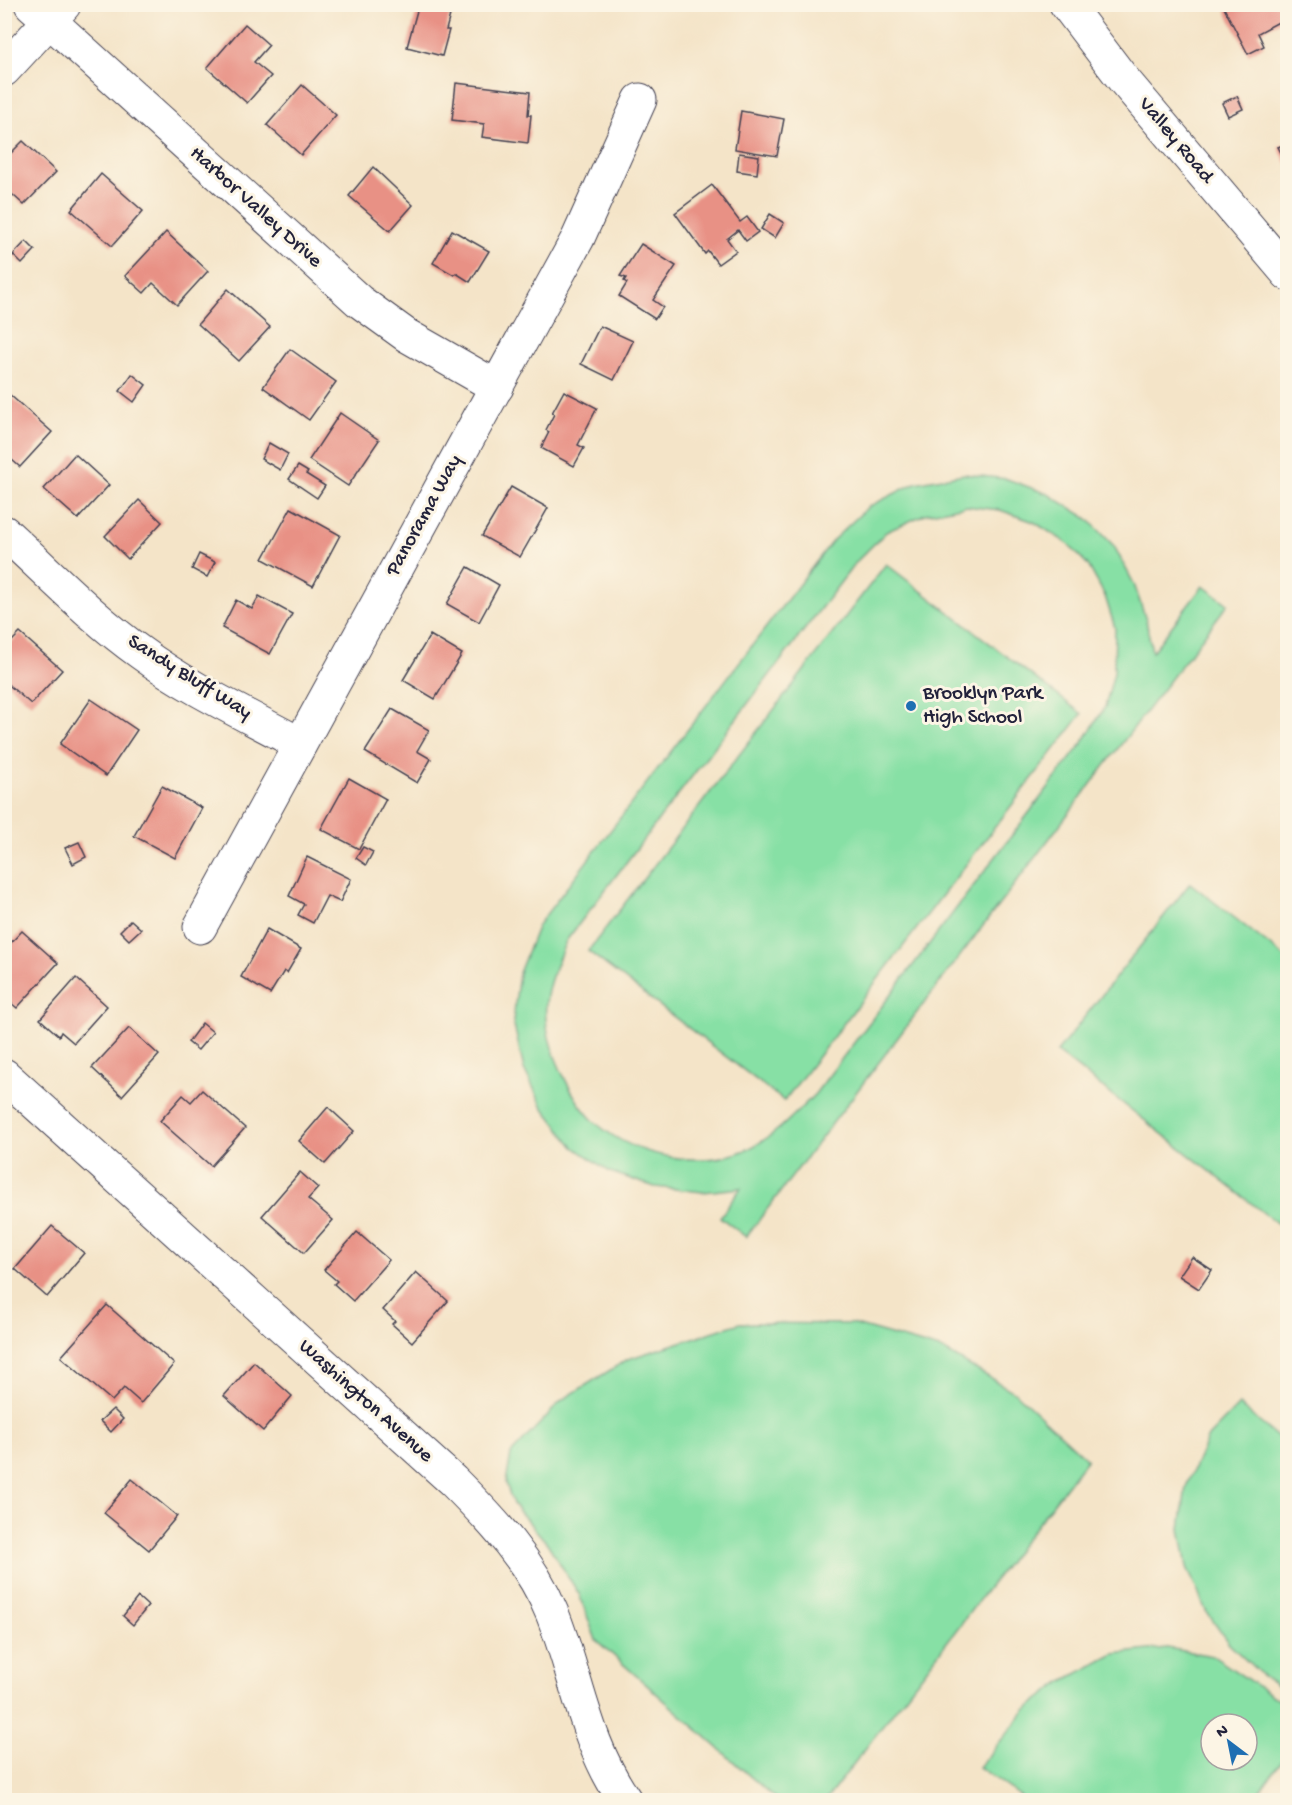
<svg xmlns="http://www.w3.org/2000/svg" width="1292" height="1805" viewBox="0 0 1292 1805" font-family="'Gochi Hand',sans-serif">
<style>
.green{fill:#87e0a5;stroke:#548170;stroke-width:1.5;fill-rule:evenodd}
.building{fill:#e89185}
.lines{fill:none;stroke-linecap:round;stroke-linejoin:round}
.street-casing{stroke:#423f50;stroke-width:35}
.street{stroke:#fff;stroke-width:33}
.poi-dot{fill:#1f6fb2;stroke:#fcf5e5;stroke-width:2}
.labels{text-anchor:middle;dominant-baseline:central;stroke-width:6;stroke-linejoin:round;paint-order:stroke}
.street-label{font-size:21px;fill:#22223b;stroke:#fcf5e5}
.poi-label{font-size:21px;fill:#22223b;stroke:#fcf5e5;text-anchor:start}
</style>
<rect width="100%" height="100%" fill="#fcf5e5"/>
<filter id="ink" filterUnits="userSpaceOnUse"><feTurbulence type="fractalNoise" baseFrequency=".0167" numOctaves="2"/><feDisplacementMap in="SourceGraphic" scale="12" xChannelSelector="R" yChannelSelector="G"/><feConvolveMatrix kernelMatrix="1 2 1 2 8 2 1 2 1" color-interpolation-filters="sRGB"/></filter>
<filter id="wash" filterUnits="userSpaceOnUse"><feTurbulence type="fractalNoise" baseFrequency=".008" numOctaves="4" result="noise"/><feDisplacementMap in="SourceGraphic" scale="24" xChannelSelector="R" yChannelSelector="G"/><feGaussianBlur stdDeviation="1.35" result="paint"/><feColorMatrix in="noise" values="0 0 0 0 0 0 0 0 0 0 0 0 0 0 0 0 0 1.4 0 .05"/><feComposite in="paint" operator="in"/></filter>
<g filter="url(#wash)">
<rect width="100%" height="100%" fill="#f4e4c8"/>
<g class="green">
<path d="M964,474L1007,479L1048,494L1087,518L1114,546L1134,584L1146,620L1152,652L1203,586L1228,604L746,1237L720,1217L741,1188L703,1192L655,1187L610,1172L574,1147L543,1107L524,1069L513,1021L519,973L538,925L833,540L868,507L915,483ZM965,506L1000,510L1034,522L1067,543L1088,565L1105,596L1115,628L1114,673L1105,707L1083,742L815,1094C794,1115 774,1137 748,1149C701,1170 636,1157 597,1124C573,1103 549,1052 546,1020C543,992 556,965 566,941L857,561L886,532L925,514Z"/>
<polygon points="886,564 1082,714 784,1101 588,951"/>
<polygon points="1190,883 1287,959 1287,1231 1057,1052"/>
<polygon points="740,1323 852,1324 943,1350 1016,1393 1087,1459 826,1800 777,1800 596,1640 579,1594 547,1543 513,1504 506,1483 511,1454 562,1400 628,1359"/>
<polygon points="1239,1405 1287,1445 1287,1693 1264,1677 1229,1644 1206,1611 1187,1567 1180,1529 1186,1487 1208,1437"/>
<path d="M1167,1648L1213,1656L1287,1706V1754L1253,1800H1026L979,1767L1026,1710L1063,1681L1114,1654ZM1211,1724H1247V1760H1211Z"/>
</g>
<g id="blocks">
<g class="building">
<polygon points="1222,4 1286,4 1288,17 1258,33 1264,46 1248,54"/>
<polygon points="418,7 450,15 446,30 449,30 442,56 407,47"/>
<polygon points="245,24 269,45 254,62 271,76 247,103 207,68"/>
<polygon points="456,83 530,92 528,115 531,115 528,143 482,137 484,124 452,120"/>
<polygon points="302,85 336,115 301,155 267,125"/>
<polygon points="1237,96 1243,109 1228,116 1222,103"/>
<polygon points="741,111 784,119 777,156 735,149"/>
<polygon points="23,141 56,172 24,205 4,187 4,160"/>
<polygon points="1288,143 1288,166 1278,147"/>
<polygon points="739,153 759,156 757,174 737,171"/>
<polygon points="373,167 413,205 390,231 349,196"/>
<polygon points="101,174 143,211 112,246 71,210"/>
<polygon points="712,185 740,222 747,217 758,232 746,241 738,230 727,239 736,251 718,264 708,251 705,254 675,213"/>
<polygon points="770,214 784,223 775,238 761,229"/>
<polygon points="452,230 489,251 470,282 456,273 454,275 433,263"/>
<polygon points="166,232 208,271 177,305 153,283 144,293 125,276"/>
<polygon points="26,241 35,250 22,264 13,255"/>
<polygon points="641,244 676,266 653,300 663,307 655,319 619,296 627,283 624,281 626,278 620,276"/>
<polygon points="228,289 270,327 239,361 198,324"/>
<polygon points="600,326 633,341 614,380 581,364"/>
<polygon points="290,349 336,382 309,420 263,387"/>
<polygon points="132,374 146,385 134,402 120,391"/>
<polygon points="564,391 597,408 578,445 584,448 574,466 541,448 549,432 546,430 554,414 552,413"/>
<polygon points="10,395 52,432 20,467 4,453 4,401"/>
<polygon points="340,413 379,440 348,486 309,460"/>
<polygon points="269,443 288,454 280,470 261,459"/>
<polygon points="75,454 109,485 78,519 44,489"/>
<polygon points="298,466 308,472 306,474 325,486 317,498 289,479"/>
<polygon points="511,487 548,508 520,557 482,536"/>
<polygon points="139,500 162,522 128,559 105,536"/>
<polygon points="291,508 340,535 313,586 263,559"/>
<polygon points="199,554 215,562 207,577 192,569"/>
<polygon points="468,567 499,585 479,622 447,604"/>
<polygon points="259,596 292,614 270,654 222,628 236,600 252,609"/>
<polygon points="20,633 62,670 31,704 4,681 4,649"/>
<polygon points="430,635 462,654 435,699 403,680"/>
<polygon points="91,699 137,730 106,776 60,744"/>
<polygon points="392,709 429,730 417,751 431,759 417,783 365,752"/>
<polygon points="349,778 386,799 359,849 321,829"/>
<polygon points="162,786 202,808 175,858 134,836"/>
<polygon points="79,842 86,857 73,864 65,848"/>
<polygon points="363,847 373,852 366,865 356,858"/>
<polygon points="307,857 351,879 340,902 327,896 313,923 298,915 304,904 289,896"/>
<polygon points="131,920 141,929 129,940 120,931"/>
<polygon points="267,929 301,949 287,973 284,971 270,994 241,977"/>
<polygon points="22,931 58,963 17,1008 4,997 4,950"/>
<polygon points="76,978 107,1006 74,1043 61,1032 59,1036 40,1019"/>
<polygon points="202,1023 213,1032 198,1050 188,1042"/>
<polygon points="129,1028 159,1055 122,1096 92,1068"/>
<polygon points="202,1090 245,1128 211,1166 160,1121 183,1095 191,1102"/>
<polygon points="328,1107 354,1131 325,1164 299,1141"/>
<polygon points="300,1172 318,1188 308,1199 333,1220 304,1253 262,1216"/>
<polygon points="52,1226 84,1253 47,1297 15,1269"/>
<polygon points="357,1232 389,1260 353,1301 334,1284 337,1281 324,1270"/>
<polygon points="1192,1257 1212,1270 1199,1289 1179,1276"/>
<polygon points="416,1272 448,1301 412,1342 392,1324 395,1321 383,1310"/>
<polygon points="107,1305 174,1364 141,1403 124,1388 112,1401 61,1357"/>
<polygon points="254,1362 292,1396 263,1431 224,1396"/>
<polygon points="113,1409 123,1419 111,1432 100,1421"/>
<polygon points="132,1479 177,1516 149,1550 104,1513"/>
<polygon points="138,1597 148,1606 133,1625 123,1616"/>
</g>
</g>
</g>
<g filter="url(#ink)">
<use href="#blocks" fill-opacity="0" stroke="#423f50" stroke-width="1.5"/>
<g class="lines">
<g class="street-casing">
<g id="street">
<polyline points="31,4 359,301 406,335 497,387"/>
<polyline points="1066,4 1123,79 1288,274"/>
<polyline points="4,70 64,5"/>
<path d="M4,532C49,573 92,618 141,653C190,689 247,715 300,744"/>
<polyline points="200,927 578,238 640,100"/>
<path d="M4,1075L453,1481C492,1520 531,1561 552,1613C577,1675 585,1744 625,1800"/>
</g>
</g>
<use href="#street" class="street"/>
</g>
</g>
<circle class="poi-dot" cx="911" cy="706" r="6"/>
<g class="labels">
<g class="street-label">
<text transform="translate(1175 141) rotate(50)">Valley Road</text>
<text transform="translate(255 208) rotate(42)">Harbor Valley Drive</text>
<text transform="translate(425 516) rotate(-61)">Panorama Way</text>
<text transform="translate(189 678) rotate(32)">Sandy Bluff Way</text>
<text transform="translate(365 1402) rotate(42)">Washington Avenue</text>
</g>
<g class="poi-label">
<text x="923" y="694">Brooklyn Park<tspan x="923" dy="24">High School</tspan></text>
</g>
</g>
<rect width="1292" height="1805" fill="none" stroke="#fcf5e5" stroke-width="24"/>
<g transform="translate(1229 1742) rotate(328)"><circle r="28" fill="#fcf5e5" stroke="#a5a1a1" stroke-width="1.5"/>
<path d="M0-4.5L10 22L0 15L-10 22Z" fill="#1f6fb2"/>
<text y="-9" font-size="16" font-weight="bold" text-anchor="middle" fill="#22223b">N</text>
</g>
</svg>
